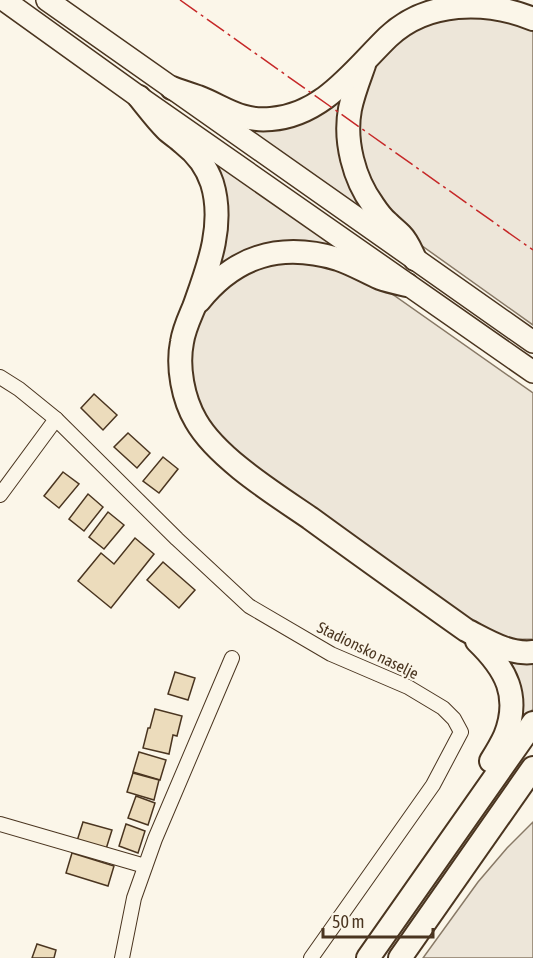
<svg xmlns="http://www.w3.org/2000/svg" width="533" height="958" viewBox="0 0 533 958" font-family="'Asap Condensed',sans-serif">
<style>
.green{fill:#ede6d9;stroke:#887966;stroke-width:1.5}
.building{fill:#ecdcbc;stroke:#4a3520;stroke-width:1.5}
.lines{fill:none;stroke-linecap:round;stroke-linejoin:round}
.minor-casing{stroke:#4a3520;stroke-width:16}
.primary-casing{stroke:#4a3520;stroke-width:24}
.trunk-casing{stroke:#4a3520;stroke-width:26}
.minor{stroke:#fbf6e9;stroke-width:14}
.primary{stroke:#fbf6e9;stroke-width:21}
.trunk{stroke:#fbf6e9;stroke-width:22}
.power{stroke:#c62828;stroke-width:1.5;stroke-dasharray:21 4.5 3 4.5;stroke-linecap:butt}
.labels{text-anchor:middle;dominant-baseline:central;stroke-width:4.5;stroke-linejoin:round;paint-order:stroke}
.street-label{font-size:16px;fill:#4a3520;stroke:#fbf6e9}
</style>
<rect width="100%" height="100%" fill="#fbf6e9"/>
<g class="green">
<polygon points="469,9 533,27 533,325 411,238 393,222 358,162 358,95 388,41 405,27"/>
<polygon points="344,89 365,216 240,126"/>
<polygon points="213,158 343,250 213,275"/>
<polygon points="288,256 365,275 533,393 533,639 500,640 485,632 235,454 209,430 186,384 195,317 241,268"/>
<polygon points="505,655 533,660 533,709 519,729"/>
<polygon points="533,822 533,958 423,958 478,882 507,848"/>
</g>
<g class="building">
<polygon points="94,394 117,415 103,430 81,408"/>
<polygon points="128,433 150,453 137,468 114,447"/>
<polygon points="163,457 178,469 159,493 143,481"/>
<polygon points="63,472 79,484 59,508 44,496"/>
<polygon points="88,494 103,507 84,531 69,519"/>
<polygon points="108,512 124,525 104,549 89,537"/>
<polygon points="135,538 154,554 111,608 78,581 101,553 114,564"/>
<polygon points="163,562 195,590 179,608 147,580"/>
<polygon points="175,672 195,678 188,700 168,694"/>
<polygon points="155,709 182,716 177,736 173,735 169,754 143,748 148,728 150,728"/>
<polygon points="139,752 166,760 160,780 133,772"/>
<polygon points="133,773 159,780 154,800 127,792"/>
<polygon points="136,796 155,803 148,825 128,818"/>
<polygon points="83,822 112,830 106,849 77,841"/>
<polygon points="126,824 145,831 138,853 119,846"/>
<polygon points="72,853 114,866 108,886 66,873"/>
<polygon points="37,944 56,950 54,958 32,958"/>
</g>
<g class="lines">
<g class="minor-casing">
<g id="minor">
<polyline points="0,377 19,389 56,419 177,539 249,606 331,654 408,687 443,708 454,719 461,732 433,785 311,958"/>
<polyline points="0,495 56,419"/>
<polyline points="0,824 145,866"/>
<polyline points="122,958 134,898 155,839 232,658"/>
</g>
</g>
<g class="primary-casing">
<g id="primary">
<polyline points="4,0 139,97 533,372"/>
<polyline points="47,0 533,342"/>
</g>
</g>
<g class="trunk-casing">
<g id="trunk">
<path d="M364,65C359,79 353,94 350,109C344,141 354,179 373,205C377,211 382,218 388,223C392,227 397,231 401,235C408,242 411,251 415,259"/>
<path d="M172,88C180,91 189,94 198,97C224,107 240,122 271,119C323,115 354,70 388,37C427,0 486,0 533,19"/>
<path d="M139,97C148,108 156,119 166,129C171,134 178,138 183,143C196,153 207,168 212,183C225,225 208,268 194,307C189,319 184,329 182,342C177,367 183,399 196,421C217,458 275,494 310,518C362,556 414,593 466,630C486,640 509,655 533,652"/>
<path d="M199,301C236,255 281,242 338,259C353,264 366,272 380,278C388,281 398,283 407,285"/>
<path d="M477,641C506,669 521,696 505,736C501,745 496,753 491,761"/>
<polyline points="368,958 533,723"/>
<polyline points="400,958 533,768"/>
</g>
</g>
<use href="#minor" class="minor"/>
<use href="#primary" class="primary"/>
<use href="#trunk" class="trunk"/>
<polyline class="power" points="180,0 533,250"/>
</g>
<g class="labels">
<g class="street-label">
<text transform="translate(368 650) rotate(26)">Stadionsko naselje</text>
</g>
</g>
<path d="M323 928v9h110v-9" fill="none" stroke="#4a3520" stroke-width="3"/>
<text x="332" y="928" font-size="18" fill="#4a3520" stroke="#fbf6e9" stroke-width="4.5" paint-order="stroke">50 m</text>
</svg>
